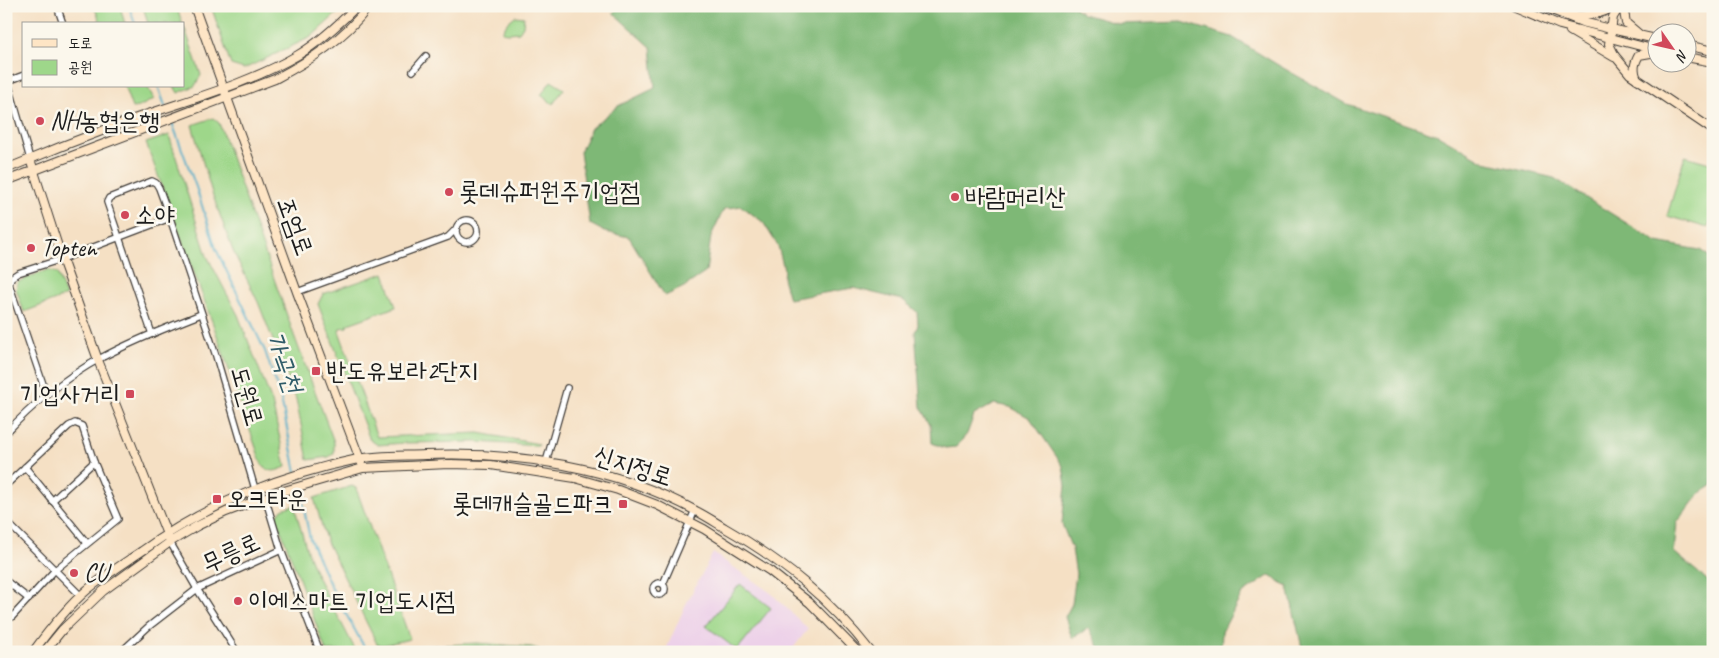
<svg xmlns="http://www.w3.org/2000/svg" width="1719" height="658" viewBox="0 0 1719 658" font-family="Caveat,'Poor Story',sans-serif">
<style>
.built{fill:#edd1e9}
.green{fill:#9ed78a;stroke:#5d7a53}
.forest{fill:#7eb876;stroke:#4d6a49}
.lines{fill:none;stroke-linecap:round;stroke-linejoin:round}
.stream{stroke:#49abc8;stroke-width:2}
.street-casing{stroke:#3d3935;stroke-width:8}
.secondary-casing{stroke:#3d3935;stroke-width:10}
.street{stroke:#fff;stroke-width:5.5}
.secondary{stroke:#fee5c5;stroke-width:8}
.poi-dot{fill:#d1495b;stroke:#fbf7ec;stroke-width:2}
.labels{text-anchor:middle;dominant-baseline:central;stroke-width:5;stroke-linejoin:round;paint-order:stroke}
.poi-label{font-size:25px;fill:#1c1c1c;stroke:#fbf7ec;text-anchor:start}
.street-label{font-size:25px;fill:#1c1c1c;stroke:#fbf7ec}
.water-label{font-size:26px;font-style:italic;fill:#305c69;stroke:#fbf7ec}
</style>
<rect width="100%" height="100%" fill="#fbf7ec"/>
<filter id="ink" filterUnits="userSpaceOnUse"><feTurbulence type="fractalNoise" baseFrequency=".02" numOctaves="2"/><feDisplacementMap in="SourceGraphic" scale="10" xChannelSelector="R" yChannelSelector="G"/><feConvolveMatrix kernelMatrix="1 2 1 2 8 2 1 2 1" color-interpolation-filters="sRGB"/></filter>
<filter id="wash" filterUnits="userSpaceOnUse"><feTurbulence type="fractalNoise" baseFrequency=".0096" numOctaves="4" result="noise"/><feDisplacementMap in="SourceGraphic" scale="20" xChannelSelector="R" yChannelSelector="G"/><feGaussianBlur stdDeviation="1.12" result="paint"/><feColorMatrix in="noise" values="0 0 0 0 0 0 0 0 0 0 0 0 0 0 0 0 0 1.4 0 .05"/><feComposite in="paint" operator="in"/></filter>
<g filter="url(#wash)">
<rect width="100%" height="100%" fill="#f5e0c4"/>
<polygon class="built" points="713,553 771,593 808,629 790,652 665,652 685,606"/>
<g class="green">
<polygon points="94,6 120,6 125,24 101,24"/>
<polygon points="143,6 176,6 183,24 148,24"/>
<polygon points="211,6 345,6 311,37 244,69 231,65"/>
<polygon points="515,16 524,17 523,26 519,32 509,33 502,32 507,23"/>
<polygon points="184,26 201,75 195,86 178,93 174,86 184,86"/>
<polygon points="551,81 564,89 553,104 541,95"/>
<polygon points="124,86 147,86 154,99 139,107 132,108"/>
<polygon points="213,118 219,123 295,338 334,442 334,453 329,457 308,460 296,399 258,302 233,251 212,193 192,125"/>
<path d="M169,135L207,256L238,315L272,402L286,467C276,471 270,474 262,465L213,324L146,143Z"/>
<polygon points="1685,156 1713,164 1713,214 1708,228 1667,216"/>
<polygon points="47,270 57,273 66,296 24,312 16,289 18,282"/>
<polygon points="384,273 396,307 348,324 347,327 340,328 339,331 377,437 479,433 539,444 538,446 476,442 404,443 378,445 370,440 318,304 323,294"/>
<polygon points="352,486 356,488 410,639 383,645 377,644 326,540 314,498"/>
<polygon points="294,505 308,554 317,576 356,651 326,651 276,517 282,509"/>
<polygon points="740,584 771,608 737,650 706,626"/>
<polygon points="477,643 532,647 547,652 399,652 431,646"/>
</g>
<g class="forest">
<polygon points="619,6 1073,6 1083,14 1119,24 1182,22 1232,37 1278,65 1347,104 1438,135 1485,162 1554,178 1657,242 1700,250 1713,259 1713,485 1699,494 1677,523 1674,552 1713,585 1713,652 1303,652 1288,587 1270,575 1242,594 1222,632 1221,652 1102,652 1089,628 1072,638 1065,617 1072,604 1076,574 1072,549 1062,524 1066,486 1063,466 1030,418 1010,407 994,404 974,415 967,434 956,447 945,448 932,443 931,425 921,407 915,332 918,325 917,312 903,300 853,288 789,299 783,278 784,269 778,246 763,222 741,206 724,209 711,236 706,272 684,287 665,296 629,237 605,232 590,224 580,152 591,128 618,106 655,88 651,47 613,13"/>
<polygon points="477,646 532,649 538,652 425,652"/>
</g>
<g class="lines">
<g class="stream">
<polyline points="129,6 135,24"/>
<polyline points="158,86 165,106"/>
<polyline points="171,120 196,187 216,249 265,351 281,399 296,472"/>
<polyline points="300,489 310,539 331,587 367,652"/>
</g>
</g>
</g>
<g filter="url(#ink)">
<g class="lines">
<g class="street-casing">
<g id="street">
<polyline points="57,6 63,24"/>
<polyline points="413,71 426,56"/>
<polyline points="6,75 30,159"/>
<polyline points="8,81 24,75"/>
<circle cx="467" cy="231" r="11"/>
<polyline points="297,292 448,237 456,229"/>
<polyline points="152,334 107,202 109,198 152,181 156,183 159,188 170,218 216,356 255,489"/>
<polyline points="47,396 9,284 12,277 18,273 62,259 170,218"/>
<path d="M6,433C32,405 66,377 99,359C132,341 166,328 201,314"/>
<polyline points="546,462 567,388"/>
<polyline points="25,467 87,543"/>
<polyline points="6,485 69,426 75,423 82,426 94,462 118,519 55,570 12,617"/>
<polyline points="265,497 281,550 320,652"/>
<polyline points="52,501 94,462"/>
<polyline points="6,521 81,596"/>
<polyline points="170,542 197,589 237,652"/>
<polyline points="6,581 29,599"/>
<circle cx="659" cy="589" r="6"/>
<polyline points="663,584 695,510"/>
<polyline points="121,652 148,627 197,589 281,550"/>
</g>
</g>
<g class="secondary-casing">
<g id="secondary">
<polyline points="194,6 297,292 361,462"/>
<polyline points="1515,6 1560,25 1656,50"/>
<polyline points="1542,6 1582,22 1611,29 1656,39"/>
<polyline points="1620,6 1613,17 1610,38 1609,44 1615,56 1630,74 1713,130"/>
<polyline points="1623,6 1626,23 1639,34"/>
<path d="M1572,15C1588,16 1601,15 1615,6"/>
<polyline points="1570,31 1614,57"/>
<polyline points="1686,45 1713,51"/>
<polyline points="1686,57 1713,62"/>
<path d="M1637,79C1633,69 1634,64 1639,55L1656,52"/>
<polyline points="30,159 62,259 98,360 168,537"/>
<path d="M6,169C44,153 82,138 120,124C179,102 243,87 298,55C320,42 339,24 357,6"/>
<path d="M6,181L275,79C311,60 344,39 369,6"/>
<path d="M33,652C49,630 66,608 87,590C104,576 123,564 142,551C206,505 280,475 358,459C379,455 403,456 425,455C515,451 616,467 696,511C706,516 715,522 725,528C783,561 830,599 871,652"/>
<polyline points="44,652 62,630 103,591 170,542 197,526 226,512 277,493 363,468 449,464 491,465 575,478 618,490 657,505 704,529 770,571 810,603 858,652"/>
</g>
</g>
<use href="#street" class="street"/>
<use href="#secondary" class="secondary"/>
</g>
</g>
<g class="poi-dot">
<circle cx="40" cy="121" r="5"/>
<circle cx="449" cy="192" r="5"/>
<circle cx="955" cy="197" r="5"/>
<circle cx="125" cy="215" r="5"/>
<circle cx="31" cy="248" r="5"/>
<rect x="311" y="366" width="10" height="10" rx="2.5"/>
<rect x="125" y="389" width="10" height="10" rx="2.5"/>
<rect x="212" y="494" width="10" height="10" rx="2.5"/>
<rect x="618" y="499" width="10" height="10" rx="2.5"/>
<circle cx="74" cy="573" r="5"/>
<circle cx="238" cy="601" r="5"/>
</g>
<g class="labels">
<g class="poi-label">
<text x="50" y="121">NH농협은행</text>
<text x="459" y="192">롯데슈퍼원주기업점</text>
<text x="965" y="197">바람머리산</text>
<text x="135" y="215">소야</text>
<text x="41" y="248">Topten</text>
<text x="326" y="371">반도유보라2단지</text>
<text x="120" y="394" text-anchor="end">기업사거리</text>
<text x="227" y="499">오크타운</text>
<text x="613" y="504" text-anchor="end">롯데캐슬골드파크</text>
<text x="84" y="573">CU</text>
<text x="248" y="601">이에스마트 기업도시점</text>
</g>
<g class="street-label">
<text transform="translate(295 226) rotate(70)">조엄로</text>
<text transform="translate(247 396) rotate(74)">도원로</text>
<text transform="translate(633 466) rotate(18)">신지정로</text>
<text transform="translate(231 553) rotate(-25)">무릉로</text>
</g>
<g class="water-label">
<text transform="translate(284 362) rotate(70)">가곡천</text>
</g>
</g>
<rect width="1719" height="658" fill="none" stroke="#fbf7ec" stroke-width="25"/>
<rect x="22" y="22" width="162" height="65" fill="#fbf7ec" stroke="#a29f99"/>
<rect x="32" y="39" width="25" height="8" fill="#fee5c5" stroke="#a29f99"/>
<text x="68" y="48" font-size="15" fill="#1c1c1c">도로</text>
<rect x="32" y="60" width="25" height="15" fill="#9ed78a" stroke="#a29f99"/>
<text x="68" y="72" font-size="15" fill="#1c1c1c">공원</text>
<g transform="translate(1672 48) rotate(124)"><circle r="24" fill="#fbf7ec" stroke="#a29f99"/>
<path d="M0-4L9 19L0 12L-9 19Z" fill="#d1495b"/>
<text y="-8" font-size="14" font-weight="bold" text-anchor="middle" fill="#1c1c1c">N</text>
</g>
</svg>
